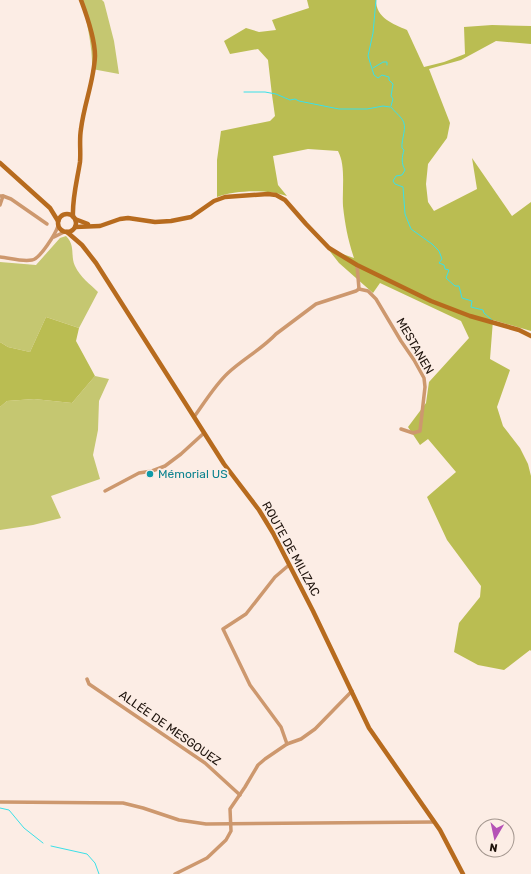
<svg xmlns="http://www.w3.org/2000/svg" width="531" height="874" viewBox="0 0 531 874" font-family="Rubik,sans-serif">
<style>
.green{fill:#c5c771}
.forest{fill:#babd52}
.lines{fill:none;stroke-linecap:round;stroke-linejoin:round}
.stream{stroke:#3be0e8;stroke-width:1}
.street{stroke:#cd986e;stroke-width:3.5}
.secondary{stroke:#b76b1e;stroke-width:4.5}
.culture-dot{fill:#0f9aa8;stroke:#fcede5;stroke-width:1.5}
.labels{text-anchor:middle;dominant-baseline:central;stroke-width:3.5;stroke-linejoin:round;paint-order:stroke}
.street-label{font-size:12px;fill:#1e130c;stroke:#fcede5}
.culture-label{font-size:12px;fill:#0d838f;stroke:#fcede5;text-anchor:start}
</style>
<rect width="100%" height="100%" fill="#fcede5"/>
<g class="green">
<path d="M83,0H102L104,2L114,41L119,74L92,69C93,46 86,23 83,0Z"/>
<path d="M66,236C76,246 70,256 75,266C80,277 90,284 98,292L79,328L46,317L30,352L8,347L0,342V262L36,265L60,238Z"/>
<polygon points="95,376 109,379 99,401 98,430 93,455 100,479 51,496 61,518 33,525 0,530 0,407 7,401 34,399 72,403"/>
</g>
<g class="forest">
<path d="M307,0H376C376,18 393,24 407,30L424,67L444,62L465,54L464,27L492,25L531,26V44L496,41L461,60L429,69L450,123L447,138L428,164L426,184L428,202L434,211L477,189L472,158L512,216L531,202V331L493,320L490,359L510,370L497,407L503,426L520,448L528,464L531,476V651L530,650L504,670L478,665L454,652L459,623L480,597L481,586L447,540L427,497L456,472L428,439L420,445L408,427L426,403L429,382L469,338L461,321L380,283L373,293L339,263L328,249L354,258C348,240 345,225 343,206C342,188 346,166 338,151L308,149L273,156L278,185L287,196C268,189 235,190 217,197V160L221,131L270,121L275,116L272,95L268,60L258,49L230,54L224,41L246,28L259,32L276,30L272,20L309,8Z"/>
<polygon points="46,317 79,328 76,341 95,376 72,403 34,399 7,401 0,407 0,342 8,347 30,352"/>
</g>
<g class="lines">
<g class="stream">
<polyline points="376,0 373,33 368,56 374,75 378,78 382,75 389,77 389,80 393,84 391,96 393,99 391,106"/>
<polyline points="373,68 383,62 387,62 387,65"/>
<polyline points="244,92 265,92 276,94 290,100 295,99 299,101 339,109 367,109 383,106 390,107"/>
<path d="M391,107C394,111 399,115 402,119C408,127 401,139 402,148L404,150C402,157 401,163 405,170L402,175L396,176L393,181L395,184L403,187L405,214L411,229L432,244L439,251L442,259L439,263L444,265L445,269L449,270L446,278L455,286H459L462,298L472,301L471,307L483,310L484,313L492,320"/>
<polyline points="0,808 9,810 24,828 43,843"/>
<polyline points="51,846 87,854 95,863 99,874"/>
</g>
<g class="street">
<polyline points="0,196 3,196 0,205"/>
<polyline points="3,196 11,199 47,224"/>
<polyline points="54,237 64,232"/>
<path d="M0,257C10,258 22,262 32,260C40,259 56,233 58,226"/>
<polyline points="357,265 359,289"/>
<polyline points="359,289 368,291 376,299 401,341 414,360 424,378 425,387 420,431 413,433 401,429"/>
<path d="M194,417C205,402 215,385 228,373C243,359 262,349 276,334L316,304L356,291L359,289"/>
<polyline points="105,491 139,473 152,471 165,466 181,454 204,433"/>
<polyline points="87,679 89,684 205,763 240,795"/>
<polyline points="287,744 281,727 250,685 223,629 246,614 275,577 289,565"/>
<polyline points="0,802 123,803 143,808 179,820 206,824 434,822"/>
<polyline points="175,874 207,858 226,840 231,831 230,809 245,787 258,765 265,759 287,744 301,739 315,729 352,691"/>
</g>
<g class="secondary">
<polyline points="0,163 50,208 58,221"/>
<circle cx="67" cy="223" r="9"/>
<path d="M73,217C72,199 77,181 80,162C81,151 79,140 81,129C84,104 94,81 95,56C95,39 87,16 81,0"/>
<polyline points="75,219 88,224"/>
<polyline points="75,227 100,226 120,219 128,218 155,222 171,221 191,217 214,201 225,197 268,194 276,195 285,200 306,224 329,248 357,265 431,301 470,316 519,330 531,336"/>
<polyline points="67,232 82,245 96,263 224,464 259,510 273,533 313,611 369,728 440,830 463,874"/>
</g>
</g>
<circle class="culture-dot" cx="150" cy="474" r="4"/>
<g class="labels">
<g class="street-label">
<text transform="translate(415 346) rotate(60)">MESTANEN</text>
<text transform="translate(291 549) rotate(61)">ROUTE DE MILIZAC</text>
<text transform="translate(170 728) rotate(35)">ALLÉE DE MESGOUEZ</text>
</g>
<g class="culture-label">
<text x="158" y="474">Mémorial US</text>
</g>
</g>
<g transform="translate(495 838) rotate(189)"><circle r="19" fill="#fcede5" stroke="#a3968e"/>
<path d="M0-3L7 15L0 10L-7 15Z" fill="#b551b6"/>
<text y="-6" font-size="11" font-weight="bold" text-anchor="middle" fill="#1e130c">N</text>
</g>
</svg>
